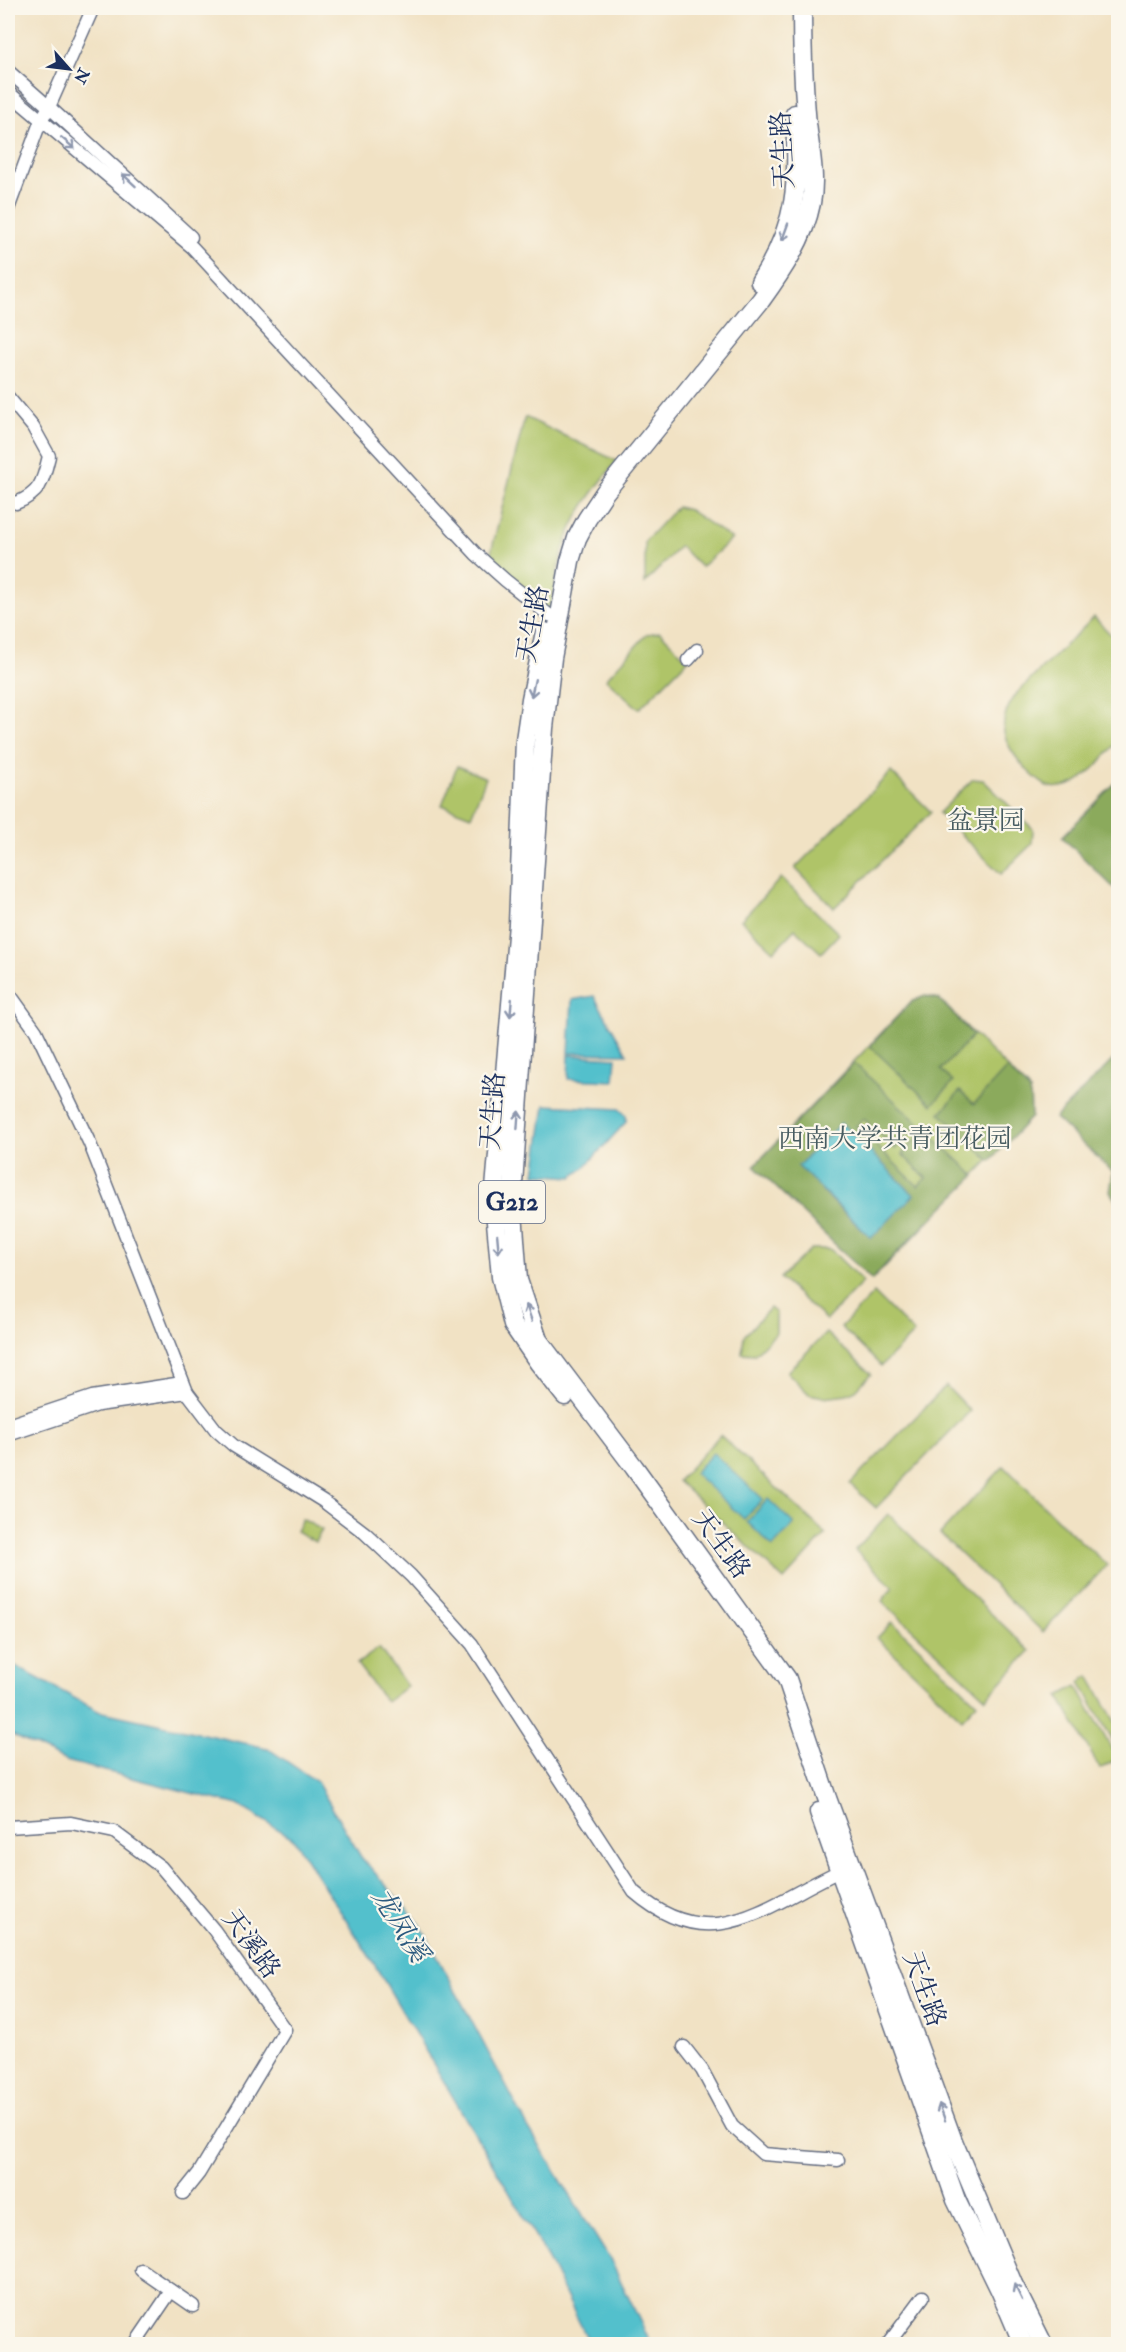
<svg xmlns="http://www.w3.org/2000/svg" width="1126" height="2352" viewBox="0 0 1126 2352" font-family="'IM FELL Double Pica','Noto Serif SC',serif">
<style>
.green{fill:#afc468;stroke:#657a63;stroke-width:1.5}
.forest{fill:#8baa5c;stroke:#536c5d;stroke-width:1.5;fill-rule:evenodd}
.water{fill:#53c0cc;stroke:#377895;stroke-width:1.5}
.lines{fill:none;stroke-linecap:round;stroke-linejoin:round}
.minor-casing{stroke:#666e82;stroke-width:15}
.highway-casing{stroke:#666e82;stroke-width:21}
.minor{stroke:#fff;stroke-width:12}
.highway{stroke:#fff;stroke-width:18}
.oneway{stroke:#8d97ae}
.labels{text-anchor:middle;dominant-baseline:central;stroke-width:4.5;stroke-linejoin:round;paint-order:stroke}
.shield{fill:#fbf7ec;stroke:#5e6b89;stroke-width:1.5}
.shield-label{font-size:24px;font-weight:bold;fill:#1b2f5e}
.street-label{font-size:26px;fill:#1b2f5e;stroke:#fbf7ec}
.park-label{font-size:26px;fill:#475c61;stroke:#fbf7ec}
.water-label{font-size:27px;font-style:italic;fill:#2c5a7f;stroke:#fbf7ec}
</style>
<rect width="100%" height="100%" fill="#fbf7ec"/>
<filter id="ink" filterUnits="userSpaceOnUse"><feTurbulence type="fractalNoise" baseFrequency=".0167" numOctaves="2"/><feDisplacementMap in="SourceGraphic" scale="12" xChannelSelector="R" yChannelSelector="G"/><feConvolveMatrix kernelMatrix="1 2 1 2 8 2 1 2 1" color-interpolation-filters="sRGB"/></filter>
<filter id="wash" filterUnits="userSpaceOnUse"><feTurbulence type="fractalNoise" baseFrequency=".008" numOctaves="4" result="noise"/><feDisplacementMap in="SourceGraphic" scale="24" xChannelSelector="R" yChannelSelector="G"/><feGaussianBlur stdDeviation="1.35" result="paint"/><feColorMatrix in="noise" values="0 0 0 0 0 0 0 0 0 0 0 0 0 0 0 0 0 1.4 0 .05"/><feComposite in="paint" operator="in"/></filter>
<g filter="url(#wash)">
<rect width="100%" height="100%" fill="#f1e2c4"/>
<g class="green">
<path d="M525,417L617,461C599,484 580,507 569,534C558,559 555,589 549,615L488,564Z"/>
<polygon points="677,507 689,510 732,539 701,567 680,546 645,583 645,541"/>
<path d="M1094,617L1118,642V741C1106,755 1091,775 1074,783C1067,787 1055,789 1047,786C1031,777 1010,754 1005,736C1000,720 1008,705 1017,693Z"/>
<polygon points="660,632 688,660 639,709 606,679 647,634"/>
<polygon points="457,766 486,778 471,816 442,805"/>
<polygon points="891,772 931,812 834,908 795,868"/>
<polygon points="973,779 983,780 1033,829 1032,844 1001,874 939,813"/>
<polygon points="781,878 839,934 821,953 795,929 774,951 741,920"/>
<polygon points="925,996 939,999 1030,1091 1031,1117 872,1280 754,1166 911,1002"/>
<polygon points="811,1249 830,1249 863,1282 826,1320 780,1278"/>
<polygon points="874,1293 914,1333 881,1366 841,1327"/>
<polygon points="770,1308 776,1313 776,1333 755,1354 742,1353 744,1336"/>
<polygon points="826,1333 871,1374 856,1390 847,1394 824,1397 809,1394 787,1372"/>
<polygon points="946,1386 970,1411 876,1508 850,1484"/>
<polygon points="720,1435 826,1534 784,1580 678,1481"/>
<polygon points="1004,1466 1065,1527 1107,1565 1043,1632 940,1534"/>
<polygon points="888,1514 1030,1651 986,1698 882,1601 893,1587 855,1550"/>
<polygon points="302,1519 322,1530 315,1542 296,1531"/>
<polygon points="892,1622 977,1703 962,1719 877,1638"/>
<polygon points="379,1648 407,1686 386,1702 357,1664"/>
<polygon points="1089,1676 1118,1727 1118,1750 1080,1682"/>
<polygon points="1077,1686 1117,1759 1100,1769 1059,1696"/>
</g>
<g class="forest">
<polygon points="1118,780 1118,892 1062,837"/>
<polygon points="925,996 939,999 973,1035 941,1070 953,1082 932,1105 870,1046 911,1002"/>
<polygon points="1118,1055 1118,1204 1110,1192 1113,1172 1055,1118"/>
<path d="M854,1063L919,1124L895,1149L864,1119L856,1126L918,1186L926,1178L902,1154L925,1129L975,1176L894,1255L872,1280L754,1166ZM822,1191L913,1195L871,1238Z"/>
<polygon points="1007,1068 1030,1091 1031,1117 990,1161 940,1113 960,1091 974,1104"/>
</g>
<g class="water">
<polygon points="594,996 627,1054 569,1053 572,1000"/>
<polygon points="569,1055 616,1058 614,1081 568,1079"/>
<polygon points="545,1105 619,1109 626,1115 626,1122 584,1168 572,1177 535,1174"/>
<polygon points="841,1123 914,1195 871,1238 798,1166"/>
<polygon points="713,1453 763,1499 744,1519 694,1473"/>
<polygon points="768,1499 794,1524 773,1547 747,1522"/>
<polygon points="8,1662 98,1711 267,1748 317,1782 361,1857 420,1924 529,2129 611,2261 651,2344 590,2344 543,2249 373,1962 293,1838 238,1805 66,1761 8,1733"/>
</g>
</g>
<g filter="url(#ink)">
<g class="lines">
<g class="minor-casing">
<g id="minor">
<polyline points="8,71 49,107 191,237"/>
<polyline points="8,92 192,247 476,554 505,580 549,615"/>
<polyline points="8,209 41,120 49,107 93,8"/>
<path d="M8,397L33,427L49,456C43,481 41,493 16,503L8,500"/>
<polyline points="688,660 697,650"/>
<path d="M8,992L36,1031L90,1144L187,1392L216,1430L234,1446L323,1501L365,1533L411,1576L472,1644L634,1892C714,1961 767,1903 844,1869"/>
<polyline points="8,1425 92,1397 182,1383"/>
<polyline points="8,1435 98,1405 187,1392"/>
<polyline points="8,1827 71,1823 114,1832 161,1867 214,1930 285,2030 199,2173 183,2193"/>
<polyline points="684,2047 702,2070 732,2126 763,2154 838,2160"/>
<polyline points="141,2270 193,2306"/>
<polyline points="135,2344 171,2291"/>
<polyline points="888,2344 923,2297"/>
</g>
</g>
<g class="highway-casing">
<g id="highway">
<path d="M802,8C802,42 803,78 806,113C808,142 817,174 811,203C804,239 782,271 761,300L605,492L587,519L577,538L570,561L552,658L544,728L512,1199L518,1280L538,1340L634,1467L787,1679L827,1798L953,2141L1013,2284L1043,2344"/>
<path d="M760,282C799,221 798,185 795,114"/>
<polyline points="545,632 531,699 525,740 518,924 494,1200 501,1277 513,1325 539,1363 565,1396"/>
<polyline points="819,1812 956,2200 1000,2290 1023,2344"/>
</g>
</g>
<use href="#minor" class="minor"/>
<use href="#highway" class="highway"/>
</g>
<defs><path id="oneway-shaft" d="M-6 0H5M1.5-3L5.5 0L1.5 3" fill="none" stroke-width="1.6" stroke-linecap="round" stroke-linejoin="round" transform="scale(1.5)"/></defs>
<g class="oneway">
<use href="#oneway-shaft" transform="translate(68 143) rotate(40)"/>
<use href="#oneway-shaft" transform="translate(129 180) rotate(-137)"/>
<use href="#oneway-shaft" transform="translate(785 232) rotate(110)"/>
<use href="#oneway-shaft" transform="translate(533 688) rotate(102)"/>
<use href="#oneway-shaft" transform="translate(511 1008) rotate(95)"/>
<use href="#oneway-shaft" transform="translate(518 1120) rotate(-86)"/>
<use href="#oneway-shaft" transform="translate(498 1244) rotate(85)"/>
<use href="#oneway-shaft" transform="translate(529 1313) rotate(-109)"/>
<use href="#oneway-shaft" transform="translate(942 2112) rotate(-110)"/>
<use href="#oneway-shaft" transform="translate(1018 2292) rotate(-116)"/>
</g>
</g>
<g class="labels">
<rect class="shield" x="479" y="1181" width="66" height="42" rx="4.5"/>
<g class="shield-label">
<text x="512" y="1202">G212</text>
</g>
<g class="street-label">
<text transform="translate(783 150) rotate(-93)">天生路</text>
<text transform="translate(533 624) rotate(-80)">天生路</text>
<text transform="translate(493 1111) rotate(-86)">天生路</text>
<text transform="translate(721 1544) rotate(54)">天生路</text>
<text transform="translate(251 1944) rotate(54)">天溪路</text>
<text transform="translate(924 1989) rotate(70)">天生路</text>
</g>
<g class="park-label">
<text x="986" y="821">盆景园</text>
<text x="895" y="1139">西南大学共青团花园</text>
</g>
<g class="water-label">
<text transform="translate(400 1925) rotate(58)">龙凤溪</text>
</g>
</g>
<rect width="1126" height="2352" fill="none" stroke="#fbf7ec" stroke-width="30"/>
<g transform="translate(69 69) rotate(118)" stroke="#fbf7ec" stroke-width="4.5" paint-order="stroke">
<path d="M0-4.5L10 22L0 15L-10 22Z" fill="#1b2f5e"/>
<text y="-9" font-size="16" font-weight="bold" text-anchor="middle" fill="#1b2f5e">N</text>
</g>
</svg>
